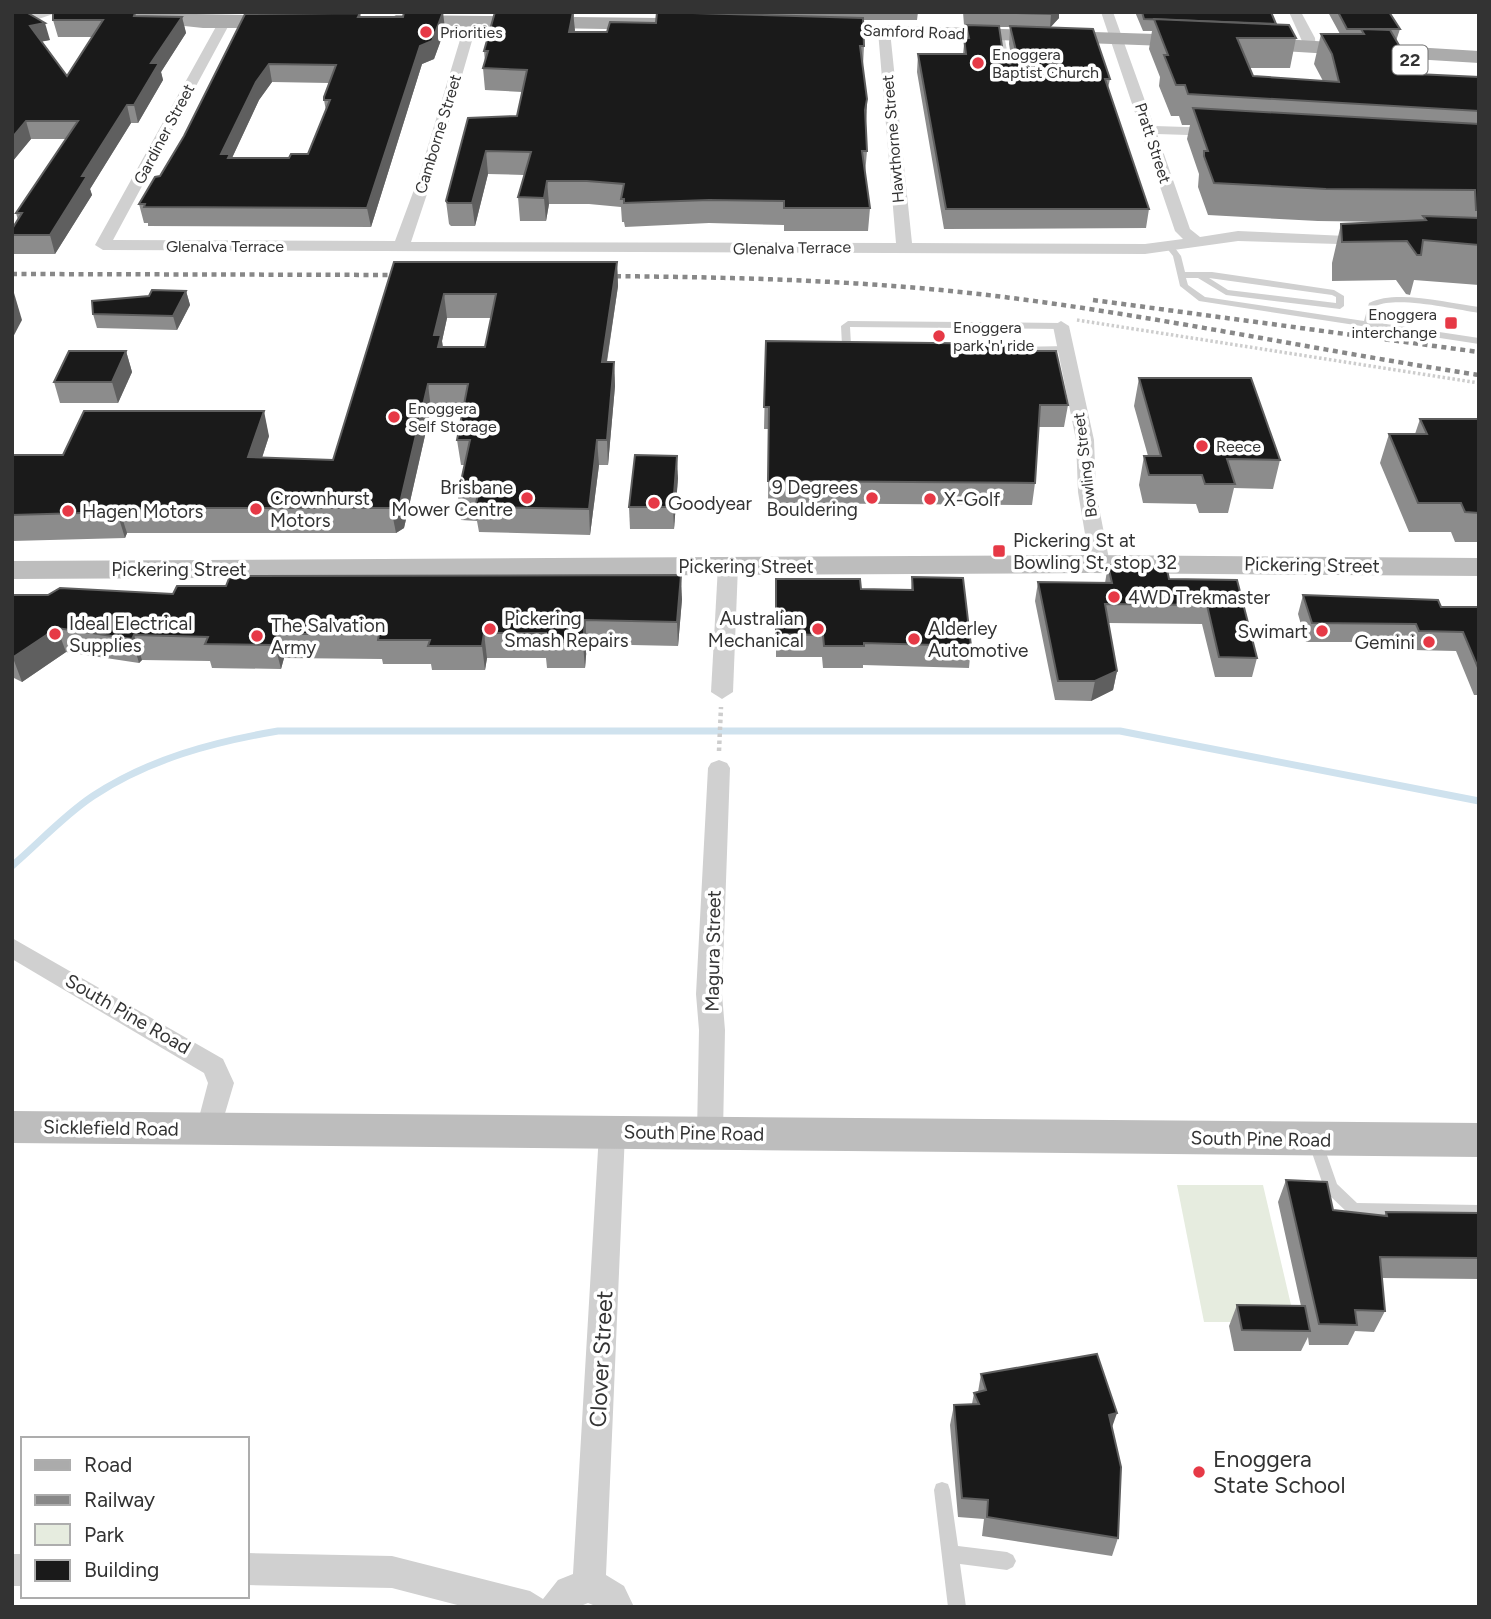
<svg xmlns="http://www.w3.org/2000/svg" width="1491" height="1619" viewBox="0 0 1491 1619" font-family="Figtree,sans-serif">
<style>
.green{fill:#e6ecdf}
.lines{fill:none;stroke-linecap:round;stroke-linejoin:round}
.stream{stroke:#cfe2ee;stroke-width:7}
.path-far1{stroke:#cdcdcd;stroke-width:3.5;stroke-dasharray:2.5 2.5;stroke-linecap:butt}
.path{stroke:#cdcdcd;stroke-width:4.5;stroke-dasharray:3.5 3.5;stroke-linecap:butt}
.service{fill:#d0d0d0;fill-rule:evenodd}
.minor{fill:#d0d0d0;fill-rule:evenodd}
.secondary{fill:#bdbdbd;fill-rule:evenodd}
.primary{fill:#ababab;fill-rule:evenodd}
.rail{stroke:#888;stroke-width:4.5;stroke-dasharray:5 4.5;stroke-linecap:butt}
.wall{fill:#8c8c8c;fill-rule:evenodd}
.shaded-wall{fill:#5f5f5f}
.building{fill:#1a1a1a;stroke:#5f5f5f;stroke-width:2;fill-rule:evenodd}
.poi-dot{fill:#e63946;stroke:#fff;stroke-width:2.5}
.labels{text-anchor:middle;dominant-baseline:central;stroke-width:7;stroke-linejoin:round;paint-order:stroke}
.far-poi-label{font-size:16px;fill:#333;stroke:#fff;text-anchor:start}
.far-street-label{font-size:16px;fill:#333;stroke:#fff}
.shield{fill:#fff;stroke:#707070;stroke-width:2}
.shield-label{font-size:18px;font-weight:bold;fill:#333}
.poi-label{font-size:19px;fill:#333;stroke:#fff;text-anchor:start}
.street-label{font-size:19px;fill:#333;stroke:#fff}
.near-street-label{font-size:23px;fill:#333;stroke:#fff}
.near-poi-label{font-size:23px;fill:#333;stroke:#fff;text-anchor:start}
</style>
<rect width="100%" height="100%" fill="#fff"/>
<polygon class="green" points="1177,1185 1263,1185 1295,1322 1204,1322"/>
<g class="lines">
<path class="stream" d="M12,866C39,843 63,816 93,796C149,759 213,742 278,731H1120L1479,801"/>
<polyline class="path-far1" points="1077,320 1479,383"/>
<polyline class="path" points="719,751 721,707"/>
<g class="service">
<polygon points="1001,33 1004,35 1012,76 1008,78 1004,76 998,35"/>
<path d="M1166,244H1172L1181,256L1185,272H1212L1334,290L1344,296V306L1340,309L1226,295L1198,278H1186L1188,285L1205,297L1364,321L1369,303C1396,289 1448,303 1479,307V313C1454,309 1397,296 1376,306L1373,322L1479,338V344L1199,301L1180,286L1173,256L1165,246ZM1209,278L1332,295L1336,297V303L1228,290Z"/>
<polygon points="848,321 1061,323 1065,326 1061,329 850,327 851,344 861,350 856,353 842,345 841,326"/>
<polygon points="1067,346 1072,349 1070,351 1015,353 1010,350 1015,347"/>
<polygon points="1315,1135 1320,1137 1322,1141 1337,1184 1357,1203 1479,1205 1479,1218 1354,1215 1349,1214 1326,1192 1324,1188 1308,1141 1310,1137"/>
<polygon points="942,1482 948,1484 950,1490 958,1546 1007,1552 1013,1555 1016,1561 1013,1567 1007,1570 960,1564 966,1607 948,1607 934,1490 936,1484"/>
</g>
<g class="minor">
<polygon points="39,12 59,12 12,28 12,20"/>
<polygon points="1101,12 1113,12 1154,126 1219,128 1226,132 1219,136 1157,134 1190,229 1200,237 1238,231 1368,237 1373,239 1373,245 1238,241 1145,254 103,250 95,245 218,23 224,19 230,23 113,240 395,241 418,179 466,20 472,16 478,20 432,179 411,242 896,243 878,31 884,27 890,31 912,243 1145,244 1183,239 1175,231"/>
<polygon points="1289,12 1301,12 1315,38 1316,50 1306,50"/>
<polygon points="1061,321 1069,326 1094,440 1096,492 1110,564 1100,570 1090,564 1078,492 1076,440 1053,326"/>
<polygon points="728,560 738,566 733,692 722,699 711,692 718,566"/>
<polygon points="719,760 727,763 730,768 722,994 725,1030 723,1133 719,1141 710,1144 701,1141 697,1133 699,1030 696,994 708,768 711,763"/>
<polygon points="12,938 223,1059 234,1083 218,1137 209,1140 200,1137 196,1129 208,1083 204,1073 12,959"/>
<polygon points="612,1122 621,1125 625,1133 606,1575 624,1586 634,1607 598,1607 588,1603 578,1607 465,1607 392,1588 247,1585 247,1553 392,1556 530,1591 543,1599 558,1580 573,1574 599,1133 603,1125"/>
<rect x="12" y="1554" width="11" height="32"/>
</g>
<g class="secondary">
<polygon points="1088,555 1479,558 1479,576 1088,573 12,579 12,561"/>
<polygon points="12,1111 1479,1123 1479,1157 12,1143"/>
</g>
<g class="primary">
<polygon points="100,12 289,16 299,22 289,28 203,28 110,18"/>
<polygon points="396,15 660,18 670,24 660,30 389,25 386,21"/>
<polygon points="812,23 1248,37 1479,51 1479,63 1248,49 805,33 802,29"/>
</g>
<g class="rail">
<polyline points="12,274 408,275"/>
<path d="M597,276C733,277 869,280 1004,297C1163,317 1320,351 1479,375"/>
<polyline points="1093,300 1479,352"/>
</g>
</g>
<g class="wall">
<polygon points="12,12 50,40 42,41 67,76 92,37 58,37 53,20 53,12 135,12 136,16 182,17 186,33 161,72 163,80 138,123 131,123 90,189 92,195 55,254 14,254 12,249 12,229 18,220 16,213 66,139 31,139 12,162"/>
<path d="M257,12H369L360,13L361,17H403L445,29L434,59L422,64L371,227L148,226V223H144L139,204L160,176L257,14ZM272,82L329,83L324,100L326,111L308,154L289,158H232L259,100Z"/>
<polygon points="495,12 578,12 578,13 574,13 574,32 607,32 656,23 657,12 918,12 917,20 863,20 864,46 863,66 867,99 866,124 867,151 865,174 870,208 868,231 784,231 784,225 709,223 625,227 624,222 622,222 621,207 589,204 549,204 546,221 520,221 518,197 524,175 488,174 475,226 451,226 449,224 446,201 468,118 517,116 522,92 485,90 483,68 485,62 484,51"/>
<path d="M963,12H1059V18L1050,27L1110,79L1108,88L1149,209L1146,228L944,229L917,72L918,54H963L966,26L964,25ZM999,27H1010L1009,44L1012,62L1010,64L1004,60Z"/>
<polygon points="1135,12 1271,12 1276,24 1296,38 1290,68 1250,68 1253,76 1323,81 1314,64 1321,34 1340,34 1328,12 1389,12 1400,29 1396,41 1416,74 1479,77 1479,285 1414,280 1410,295 1406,294 1396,280 1332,281 1332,263 1341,224 1390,222 1318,221 1208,215 1198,187 1199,174 1187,139 1190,125 1182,125 1179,116 1171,116 1159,86 1160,77 1149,49 1152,31 1143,31"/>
<path d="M394,262H617L618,286L607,362H614L615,386L608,465H599L590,535L479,532L477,521L461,520L458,495L465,465H461L457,440L463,409H431L404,528L396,533H127L125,538L12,541V455H63L269,436L262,458L333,460ZM447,318H491L485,347H443L442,341Z"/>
<polygon points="186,291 190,305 177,330 97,328 93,314 149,296"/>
<polygon points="766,341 1029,351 1068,405 1064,427 1039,427 1035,483 1032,505 768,503 769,429 764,429"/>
<polygon points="126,351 132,372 118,403 60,403 54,382"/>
<polygon points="1139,378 1280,460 1273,489 1234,488 1228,513 1199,513 1196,504 1143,503 1139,485 1144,456 1148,456 1134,406"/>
<polygon points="1420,419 1479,419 1479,542 1455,542 1451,532 1409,532 1380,463 1389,434 1415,434"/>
<polygon points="678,478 674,529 630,529 629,507"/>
<polygon points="1108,565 1169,579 1237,580 1257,658 1252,677 1215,677 1202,624 1108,623 1117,671 1113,690 1091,701 1055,700 1035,601 1038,582 1105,583"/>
<polygon points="912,577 971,646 969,668 863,665 863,668 823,668 822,657 776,657 776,579 861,589 911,590"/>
<polygon points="173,594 682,599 678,646 587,644 585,668 547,668 546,658 487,658 485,670 432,670 431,664 383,664 382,659 284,658 281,669 212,668 210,661 142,660 139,663 66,652 22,682 12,677 12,595"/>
<polygon points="1303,595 1441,607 1479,607 1479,695 1474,695 1456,651 1412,650 1409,642 1306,642 1298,614"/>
<polygon points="1286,1180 1333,1210 1384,1216 1386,1212 1479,1213 1479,1279 1382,1278 1385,1311 1374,1332 1355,1331 1348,1345 1309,1345 1308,1337 1301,1351 1234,1351 1229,1326 1237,1305 1301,1306 1278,1202"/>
<polygon points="981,1374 1112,1428 1118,1538 1112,1556 982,1536 984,1519 958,1517 950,1425 954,1405 972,1404 974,1393 978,1392"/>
</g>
<g class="shaded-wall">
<polygon points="443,12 445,29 434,59 422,64 371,227 367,208 420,46"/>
<polygon points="573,12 575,30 571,53 569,32"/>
<polygon points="1053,12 1059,12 1059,18 1050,28 1051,14"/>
<polygon points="182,17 186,33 161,72 163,80 138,123 134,105 151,63"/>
<polygon points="45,23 50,40 35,43 30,26"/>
<polygon points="269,64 272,82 259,100 231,160 221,154 256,82"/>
<polygon points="867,99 866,121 864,132 865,110"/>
<polygon points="127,105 131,123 90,189 92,195 55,254 50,235 82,176"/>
<polygon points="26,121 31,139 12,162 12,138"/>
<polygon points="486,151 488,174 475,226 472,203"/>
<polygon points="547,181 549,204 546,221 544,198"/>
<polygon points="617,262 618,286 603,386 602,362"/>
<polygon points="186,291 190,305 177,330 173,316"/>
<polygon points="14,293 22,320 12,339 12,296"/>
<polygon points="444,294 447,318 442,341 444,359 437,359 434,335"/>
<polygon points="126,351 132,372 118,403 112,382"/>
<polygon points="614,362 615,386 608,465 607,440"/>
<polygon points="428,384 431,409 404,528 396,533 391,508"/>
<polygon points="264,411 269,436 254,482 248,457"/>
<polygon points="597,440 599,465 590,535 589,509"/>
<polygon points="677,456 678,478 674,529 673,507"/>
<polygon points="119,508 127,533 125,538 117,512"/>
<polygon points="681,575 682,599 678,646 677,622"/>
<polygon points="585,620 587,644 585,668 583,644"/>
<polygon points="57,628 66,652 22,682 13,658"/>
<polygon points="484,633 487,658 485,670 482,646"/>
<polygon points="278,634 284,658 281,669 275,645"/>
<polygon points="134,635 142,660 139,663 132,639"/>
<polygon points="1117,671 1113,690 1091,701 1095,681"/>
<polygon points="1117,1413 1110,1433 1109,1415"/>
</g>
<g class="building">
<polygon points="12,12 26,12 45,23 30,26 67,76 103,20 53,20 53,12 130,12 130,13 135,13 134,16 182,17 151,63 159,63 134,105 127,105 82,176 87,176 50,235 12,235 12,229 22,213 16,213 78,121 26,121 12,138"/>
<path d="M404,12H443L432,41L420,46L367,208L144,207L145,204H139L155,177L160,176L184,136L245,14L360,13L358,17H403ZM269,64L336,65L324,97V100H330L308,154H291L289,158H228L230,154H221L256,82Z"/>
<polygon points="495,12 573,12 569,32 607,32 610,22 656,23 657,12 863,18 864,46 860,46 867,99 865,110 867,151 862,151 870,208 784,208 784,201 709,200 624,203 624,199 621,199 624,184 587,181 547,181 544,198 518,197 531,152 486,151 472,203 448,203 446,201 468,118 517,116 527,70 483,68 488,51 484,51"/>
<polygon points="979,12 1053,12 1051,14"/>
<polygon points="1142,12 1271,12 1276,24 1144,19"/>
<polygon points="1338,12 1389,12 1400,29 1347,29"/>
<polygon points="1154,19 1289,25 1296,38 1237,38 1253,76 1339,82 1332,54 1321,34 1364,34 1361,29 1390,30 1416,74 1479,77 1479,111 1188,94 1185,85 1176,85 1164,55 1168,55"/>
<polygon points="966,25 999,26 1004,60 1010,64 1018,59 1010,26 1093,29 1110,79 1105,79 1149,209 946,209 918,54 966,54 964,38 969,38"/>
<polygon points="1193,108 1479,124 1479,210 1476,210 1475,190 1326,189 1214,183 1204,156 1204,151 1208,151"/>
<polygon points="1423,216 1479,218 1479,245 1423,240 1421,255 1417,255 1407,241 1342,242 1341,224 1426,220"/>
<path d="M394,262H617L602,362H614L607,440H597L589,509L475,507L478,495H458L470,440H457L468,384H428L400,503L391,508H119L117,512L12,515V455H63L84,411H264L248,457L333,460ZM444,294H496L485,347H438L441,335H434Z"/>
<polygon points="152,290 186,291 173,316 93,314 92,301 149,296"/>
<polygon points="766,341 1028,344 1029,351 1056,351 1068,405 1040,405 1035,483 768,481 769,407 764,407"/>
<polygon points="69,351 126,351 112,382 54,382"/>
<polygon points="1139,378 1251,378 1280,460 1227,459 1235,484 1205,484 1202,475 1149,475 1144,456 1161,456"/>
<polygon points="1420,419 1479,419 1479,513 1465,512 1461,503 1418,503 1389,434 1427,434"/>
<polygon points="635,455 677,456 673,507 629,507"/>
<polygon points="1108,565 1166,565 1169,579 1237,580 1257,658 1219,657 1207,605 1105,604 1117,671 1095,681 1058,681 1038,582 1112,583"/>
<polygon points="681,575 677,622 585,620 583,644 545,644 546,633 484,633 482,646 428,646 430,640 378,640 379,634 278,634 275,645 205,644 208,637 134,635 132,639 57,628 12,658 12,595 48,595 60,588 173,594 177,586 226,586 230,576"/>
<polygon points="912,577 963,578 971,646 864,643 864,646 824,646 823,635 776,634 776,579 860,579 861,589 913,590"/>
<polygon points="1303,595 1438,600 1441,607 1479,607 1479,670 1463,632 1419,631 1416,624 1312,623"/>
<polygon points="1286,1180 1327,1182 1333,1210 1387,1216 1386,1212 1479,1213 1479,1258 1380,1257 1385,1311 1355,1310 1357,1325 1319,1324"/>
<polygon points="1237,1305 1305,1306 1310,1331 1242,1330"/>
<polygon points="1097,1354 1117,1413 1109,1415 1121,1467 1118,1538 987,1517 988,1500 962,1498 954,1405 979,1404 974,1393 986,1390 981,1374"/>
</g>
<g class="poi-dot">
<circle cx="426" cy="32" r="7"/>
<circle cx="978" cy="63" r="7"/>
<rect x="1444" y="316" width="14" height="14" rx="3.5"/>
<circle cx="939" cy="336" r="7"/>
<circle cx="394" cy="417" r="7"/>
<circle cx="1202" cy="446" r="7"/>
<circle cx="527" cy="498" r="7"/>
<circle cx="872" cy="498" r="7"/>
<circle cx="930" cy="499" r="7"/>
<circle cx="654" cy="503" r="7"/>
<circle cx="256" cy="509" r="7"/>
<circle cx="68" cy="511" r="7"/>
<rect x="992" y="544" width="14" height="14" rx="3.5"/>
<circle cx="1114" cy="597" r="7"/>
<circle cx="490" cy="629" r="7"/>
<circle cx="818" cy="629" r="7"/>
<circle cx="1322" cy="631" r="7"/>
<circle cx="55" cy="634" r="7"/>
<circle cx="257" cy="636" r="7"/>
<circle cx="914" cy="639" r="7"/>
<circle cx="1429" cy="642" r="7"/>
<circle cx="1199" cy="1472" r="7"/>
</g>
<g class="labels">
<g class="far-poi-label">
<text x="440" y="32">Priorities</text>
<text x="992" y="54">Enoggera<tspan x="992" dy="18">Baptist Church</tspan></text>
<text x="1437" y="314" text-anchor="end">Enoggera<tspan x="1437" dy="18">interchange</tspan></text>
<text x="953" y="327">Enoggera<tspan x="953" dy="18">park 'n' ride</tspan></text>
<text x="408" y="408">Enoggera<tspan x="408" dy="18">Self Storage</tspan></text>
<text x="1216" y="446">Reece</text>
</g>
<g class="far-street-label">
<text transform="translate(914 32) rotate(2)">Samford Road</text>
<text transform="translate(164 134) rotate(-62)">Gardiner Street</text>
<text transform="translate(438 134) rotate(-73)">Camborne Street</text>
<text transform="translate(893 139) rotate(-95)">Hawthorne Street</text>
<text transform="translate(1153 143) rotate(72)">Pratt Street</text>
<text x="225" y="246">Glenalva Terrace</text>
<text transform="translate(792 248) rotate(-1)">Glenalva Terrace</text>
<text transform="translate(1085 465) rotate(-97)">Bowling Street</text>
</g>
<rect class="shield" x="1392.5" y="45.5" width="35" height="29" rx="5"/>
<g class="shield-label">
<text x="1410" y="60">22</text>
</g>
<g class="poi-label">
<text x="513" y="487" text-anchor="end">Brisbane<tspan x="513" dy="22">Mower Centre</tspan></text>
<text x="858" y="487" text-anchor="end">9 Degrees<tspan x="858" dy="22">Bouldering</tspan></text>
<text x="270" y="498">Crownhurst<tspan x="270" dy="22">Motors</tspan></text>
<text x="944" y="499">X-Golf</text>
<text x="668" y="503">Goodyear</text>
<text x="82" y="511">Hagen Motors</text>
<text x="1013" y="540">Pickering St at<tspan x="1013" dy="22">Bowling St, stop 32</tspan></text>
<text x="1128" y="597">4WD Trekmaster</text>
<text x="504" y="618">Pickering<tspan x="504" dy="22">Smash Repairs</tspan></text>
<text x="804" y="618" text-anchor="end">Australian<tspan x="804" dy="22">Mechanical</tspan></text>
<text x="69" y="623">Ideal Electrical<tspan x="69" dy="22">Supplies</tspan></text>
<text x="271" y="625">The Salvation<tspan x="271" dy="22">Army</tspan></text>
<text x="928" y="628">Alderley<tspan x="928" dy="22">Automotive</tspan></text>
<text x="1308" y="631" text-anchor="end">Swimart</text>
<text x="1415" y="642" text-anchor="end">Gemini</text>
</g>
<g class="street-label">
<text transform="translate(1312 565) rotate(1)">Pickering Street</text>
<text x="746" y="566">Pickering Street</text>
<text x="179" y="569">Pickering Street</text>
<text transform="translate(713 951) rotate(-89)">Magura Street</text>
<text transform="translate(128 1014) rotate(30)">South Pine Road</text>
<text transform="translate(111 1128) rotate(1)">Sicklefield Road</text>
<text transform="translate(694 1133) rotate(1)">South Pine Road</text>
<text transform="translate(1261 1139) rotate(1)">South Pine Road</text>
</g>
<g class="near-street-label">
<text transform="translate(601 1359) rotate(-87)">Clover Street</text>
</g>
<g class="near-poi-label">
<text x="1213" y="1459">Enoggera<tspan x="1213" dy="26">State School</tspan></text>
</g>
</g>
<rect width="1491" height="1619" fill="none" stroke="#333333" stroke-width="28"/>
<rect x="21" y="1437" width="228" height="161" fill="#ffffff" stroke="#adadad" stroke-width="2"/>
<rect x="35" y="1460" width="35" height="10" fill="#ababab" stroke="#adadad" stroke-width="2"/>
<text x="84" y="1472" font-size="21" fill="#333333">Road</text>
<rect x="35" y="1495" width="35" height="10" fill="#888888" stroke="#adadad" stroke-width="2"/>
<text x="84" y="1507" font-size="21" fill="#333333">Railway</text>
<rect x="35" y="1524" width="35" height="21" fill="#e6ecdf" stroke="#adadad" stroke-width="2"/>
<text x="84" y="1542" font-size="21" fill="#333333">Park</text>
<rect x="35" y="1560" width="35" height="21" fill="#1a1a1a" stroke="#adadad" stroke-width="2"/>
<text x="84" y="1577" font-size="21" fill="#333333">Building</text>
</svg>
